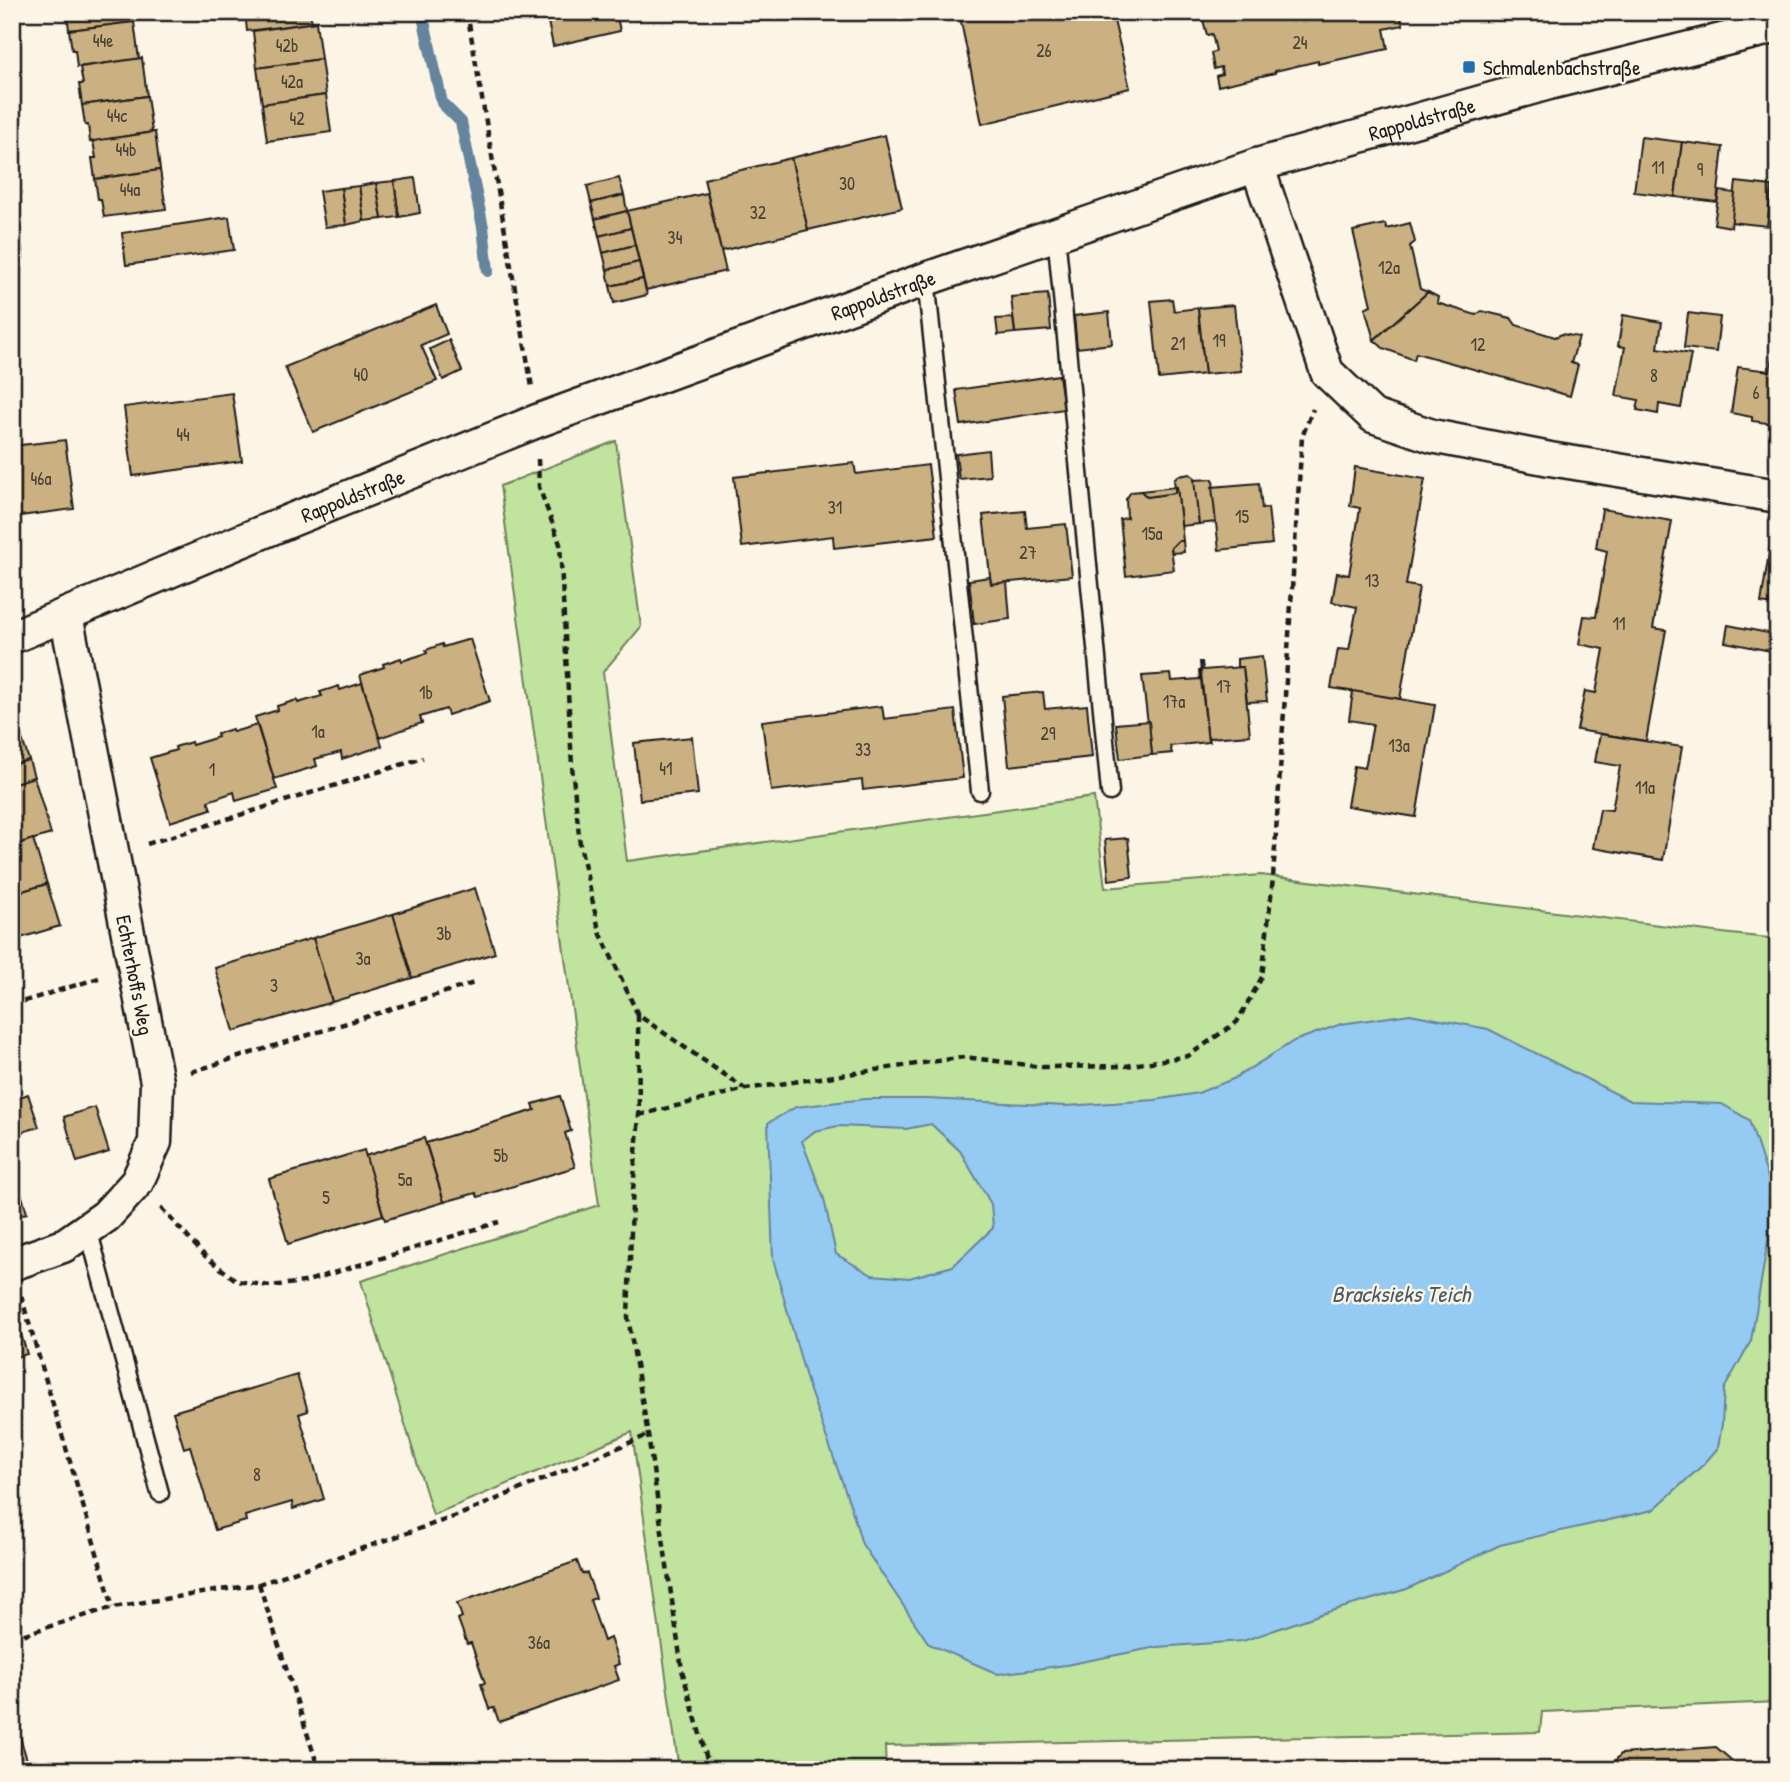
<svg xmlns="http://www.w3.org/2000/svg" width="1790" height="1782" viewBox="0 0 1790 1782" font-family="'Patrick Hand',sans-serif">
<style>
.green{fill:#c0e39d;stroke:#6e805c;stroke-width:2}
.water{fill:#95caf3;stroke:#65849d;stroke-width:2;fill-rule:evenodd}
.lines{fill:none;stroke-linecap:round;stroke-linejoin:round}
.stream{stroke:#65849d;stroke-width:12}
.building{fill:#cbb081;stroke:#1c1c1c;stroke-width:2}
.lane-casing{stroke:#1c1c1c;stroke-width:21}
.street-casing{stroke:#1c1c1c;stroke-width:37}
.path{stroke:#1c1c1c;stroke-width:4.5;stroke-dasharray:7 5;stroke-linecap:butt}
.lane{stroke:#fcf5e5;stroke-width:16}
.street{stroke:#fcf5e5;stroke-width:32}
.poi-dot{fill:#1f6fb2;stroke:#fcf5e5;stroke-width:2.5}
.labels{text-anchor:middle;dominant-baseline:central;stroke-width:5;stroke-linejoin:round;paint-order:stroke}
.number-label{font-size:18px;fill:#484135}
.poi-label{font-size:21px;fill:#1c1c1c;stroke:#fcf5e5;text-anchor:start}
.street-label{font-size:21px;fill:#1c1c1c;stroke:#fcf5e5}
.water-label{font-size:23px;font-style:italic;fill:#465967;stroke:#fcf5e5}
</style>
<rect width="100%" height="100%" fill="#fcf5e5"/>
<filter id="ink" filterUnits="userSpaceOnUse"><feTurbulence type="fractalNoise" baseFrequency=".0143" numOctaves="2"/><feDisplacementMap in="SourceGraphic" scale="14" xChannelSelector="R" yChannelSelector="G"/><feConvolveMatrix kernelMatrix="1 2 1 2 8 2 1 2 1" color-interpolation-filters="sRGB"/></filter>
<g filter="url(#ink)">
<polygon class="green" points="616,441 641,627 603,672 627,861 1094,797 1105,888 1261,875 1731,934 1778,939 1778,1702 1542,1712 1540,1732 885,1746 886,1770 679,1770 632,1432 433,1515 361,1281 599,1205 500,486"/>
<path class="water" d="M1410,1014L1488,1029L1630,1101L1722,1104L1749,1120L1775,1199L1751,1341L1724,1389L1722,1424L1718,1448L1704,1464L1653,1510L1500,1545L1407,1589L1321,1614L1243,1641L1157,1647L1066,1665L998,1674L929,1644L862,1544L851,1507L808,1385L773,1259L768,1123L796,1107L865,1099H928L1066,1106L1155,1100L1198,1093L1233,1079L1294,1041L1341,1024ZM931,1124L960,1151L991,1204L993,1228L953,1266L909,1278L872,1275L836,1254L824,1199L802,1141L815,1131L838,1126L906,1129Z"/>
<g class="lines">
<polyline class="stream" points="422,12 442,103 461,122 483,227 488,271"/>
</g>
<g class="building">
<polygon points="67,12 133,12 134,22 69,30"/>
<polygon points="245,12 310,12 312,23 247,31"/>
<polygon points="546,12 616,12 620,31 553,46"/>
<polygon points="959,12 1112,12 1130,88 982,124"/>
<polygon points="1201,12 1399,12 1403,25 1384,29 1388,49 1318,64 1318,61 1275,71 1275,73 1218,86 1216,76 1222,74 1221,67 1214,69 1211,53 1216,51 1212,34 1207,35"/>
<polygon points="134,22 139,59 77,67 75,50 72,50 69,30"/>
<polygon points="316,22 321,59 257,68 253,31"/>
<polygon points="142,58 147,96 82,105 79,84 83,84 80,67"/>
<polygon points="321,59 326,95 262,104 257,68"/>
<polygon points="326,95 331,132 267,141 262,104"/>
<polygon points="147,96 152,132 90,142 88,125 85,125 82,105"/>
<polygon points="1778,124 1778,173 1771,172"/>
<polygon points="155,132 160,170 95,179 92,158 96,158 93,141"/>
<polygon points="885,135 902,208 808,230 791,158"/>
<polygon points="1641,137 1682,142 1675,197 1634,192"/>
<polygon points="1682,142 1723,147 1717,202 1675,197"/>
<polygon points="791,158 808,230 721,251 704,179"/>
<polygon points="160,170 166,209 104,217 101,199 98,199 95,179"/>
<polygon points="12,177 23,258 12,259"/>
<polygon points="415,178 420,213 399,217 394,181"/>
<polygon points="619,178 624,195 591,203 587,186"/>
<polygon points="394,181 399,217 382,219 376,183"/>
<polygon points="1736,182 1772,186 1767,226 1731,222"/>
<polygon points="376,183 382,219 364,221 359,186"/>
<polygon points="359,186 364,221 346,225 341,188"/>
<polygon points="341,188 346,225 325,227 319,191"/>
<polygon points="1719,191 1735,193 1731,227 1714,224"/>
<polygon points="707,193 726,271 646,290 627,211"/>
<polygon points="624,195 627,211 595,219 591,203"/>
<polygon points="627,211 631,228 599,236 595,219"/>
<polygon points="229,217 234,250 126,265 122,233"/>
<polygon points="1410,223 1415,242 1410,246 1420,289 1428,292 1374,340 1365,308 1371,305 1353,231 1385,224 1387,229"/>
<polygon points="631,228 635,245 603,253 599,236"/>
<polygon points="635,245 639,262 607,270 603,253"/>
<polygon points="639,262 643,279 610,286 607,270"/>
<polygon points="643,279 647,295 614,303 610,286"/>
<polygon points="1428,292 1438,297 1437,303 1476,315 1482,311 1511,318 1516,325 1555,337 1562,334 1579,337 1571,363 1578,365 1570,396 1416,353 1414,360 1383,348 1374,340"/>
<polygon points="1048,294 1051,330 1015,333 1011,297"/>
<polygon points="1172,299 1174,311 1198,308 1205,374 1159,379 1151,301"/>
<polygon points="436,305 447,334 421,345 437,381 313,432 285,367"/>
<polygon points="1234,305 1241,371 1205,374 1198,308"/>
<polygon points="1109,312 1112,344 1077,348 1074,316"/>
<polygon points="1688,313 1720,317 1716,352 1684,348"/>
<polygon points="1623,315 1662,322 1658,348 1691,354 1681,408 1659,404 1658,414 1637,410 1639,400 1616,396 1625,347 1618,346"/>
<polygon points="1013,318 1015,333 998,335 996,319"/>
<polygon points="1775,337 1778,338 1778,421 1774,424 1752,421 1752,417 1731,413 1738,367 1770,371"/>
<polygon points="449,340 462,371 443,380 430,349"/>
<polygon points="1059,375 1064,409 961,425 956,390"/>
<polygon points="232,393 242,461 133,476 124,407"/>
<polygon points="65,440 74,509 12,517 12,446"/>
<polygon points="988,450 990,476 959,479 956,454"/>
<polygon points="854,463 856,474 928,465 937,536 834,548 833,536 742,547 734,477"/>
<polygon points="1355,467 1425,479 1406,585 1419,587 1400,699 1331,688 1338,649 1349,650 1357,607 1332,602 1337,573 1349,575 1360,508 1350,506"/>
<polygon points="1190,474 1195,478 1199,524 1181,526 1177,487 1175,487 1174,480 1178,476"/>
<polygon points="1213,479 1216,522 1199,524 1194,480"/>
<polygon points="1259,483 1262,509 1268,508 1272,544 1219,550 1212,487"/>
<polygon points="1175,487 1177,487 1183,541 1178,541 1171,548 1174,570 1126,576 1120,519 1127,518 1126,499 1131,492 1141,491 1147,497 1175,493"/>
<polygon points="1175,487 1175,493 1147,497 1141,491"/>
<polygon points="1602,509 1672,521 1653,628 1666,630 1646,741 1577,730 1585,691 1596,693 1604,649 1579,644 1584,616 1596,617 1607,551 1596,548"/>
<polygon points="1025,511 1027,528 1066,524 1072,576 991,584 983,515"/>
<polygon points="1773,528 1778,529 1778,606 1761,603"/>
<polygon points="1178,541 1183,541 1184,552 1172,553 1171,548"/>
<polygon points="990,577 991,584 1007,582 1010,619 974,624 969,580"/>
<polygon points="1728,625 1778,635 1776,652 1725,642"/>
<polygon points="470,639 490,701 448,715 446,709 420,717 422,723 379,738 360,675 384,667 383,664 401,658 402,661 427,653 426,650 442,644 443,647"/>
<polygon points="1262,656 1267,701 1247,702 1243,667 1237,667 1237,659"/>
<polygon points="1200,662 1202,662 1203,670 1243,667 1250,735 1209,738 1210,742 1208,742"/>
<polygon points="1200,670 1208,742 1170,746 1172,753 1152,755 1142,676 1171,674 1172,681 1200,679 1199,671"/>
<polygon points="362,683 382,746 342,759 341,752 315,759 317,766 274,779 255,717 278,710 277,706 297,700 298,703 322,696 320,692 339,686 340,690"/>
<polygon points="1353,691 1435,705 1416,817 1347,806 1354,766 1365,768 1373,724 1349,720"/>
<polygon points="1043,692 1045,709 1087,705 1092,757 1009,766 1002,696"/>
<polygon points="882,706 884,719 955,710 963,778 863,790 862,780 771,791 762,721"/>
<polygon points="1149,721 1152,755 1120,759 1116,724"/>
<polygon points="257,725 277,789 236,801 234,792 208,801 211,809 170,822 150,758 176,750 175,747 191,742 192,745 218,737 217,734 232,729 233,732"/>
<polygon points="18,727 29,760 12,765 12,729"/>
<polygon points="1600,734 1682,747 1663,860 1593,848 1600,809 1612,810 1620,766 1595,762"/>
<polygon points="692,737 698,794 640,800 634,743"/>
<polygon points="29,760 34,777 12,784 12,765"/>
<polygon points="34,777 51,834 18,844 12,826 12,784"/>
<polygon points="1128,838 1132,877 1109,880 1105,840"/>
<polygon points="33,839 47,884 12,894 12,846"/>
<polygon points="47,884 60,926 17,939 12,925 12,894"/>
<polygon points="475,888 495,953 412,978 393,914"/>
<polygon points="393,914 412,978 332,1002 313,938"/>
<polygon points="313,938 332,1002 234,1031 215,968"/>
<polygon points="28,1094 39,1127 12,1135 12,1100"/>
<polygon points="560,1096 571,1131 565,1133 575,1167 478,1197 476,1193 444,1202 426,1143 535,1110 533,1104"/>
<polygon points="95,1107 109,1152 77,1162 64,1117"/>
<polygon points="424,1138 444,1202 385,1220 365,1156"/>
<polygon points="364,1150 383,1215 288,1244 269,1179"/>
<polygon points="12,1163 27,1213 12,1217"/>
<polygon points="17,1320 27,1354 12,1358 12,1322"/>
<polygon points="297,1375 308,1411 299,1414 324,1499 293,1509 292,1502 245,1516 246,1521 215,1530 190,1446 184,1448 173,1412"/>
<polygon points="577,1561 582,1574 587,1573 596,1598 590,1600 604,1641 610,1638 619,1664 614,1666 619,1680 499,1722 494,1708 489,1709 481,1684 485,1683 471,1643 467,1644 458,1619 462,1617 457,1603"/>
<polygon points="12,1710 30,1770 12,1770"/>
<polygon points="1716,1747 1743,1770 1607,1770 1621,1754"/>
</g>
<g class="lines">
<g class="lane-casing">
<g id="lane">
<polyline points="1056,234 1110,792"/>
<polyline points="926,279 980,791"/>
<polyline points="88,1229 160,1493"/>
</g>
</g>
<g class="street-casing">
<g id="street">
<polyline points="1257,165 1327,372 1373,416 1432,436 1550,459 1778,496"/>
<path id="s1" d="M12,637L289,521L537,421L926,279L1257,165L1549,83L1778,26"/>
<polyline points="12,1264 63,1246 106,1216 137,1182 155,1142 157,1082 66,615"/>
</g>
</g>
<g class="path">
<polyline points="467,12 532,387"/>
<polyline points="538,459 539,487 560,544 572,766 580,845 599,930 638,1015 745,1089"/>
<polyline points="147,844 423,758"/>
<polyline points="12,1005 102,977"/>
<polyline points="638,1015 639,1115 632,1203 628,1317 648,1435 682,1670 710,1770"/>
<polyline points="191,1072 474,983"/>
<polyline points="639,1115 746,1089 964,1057 1043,1067 1126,1066 1188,1056 1237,1022 1262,977 1273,878 1302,437 1313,409"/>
<polyline points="161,1208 205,1256 237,1281 270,1286 304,1282 499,1222"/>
<polyline points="21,1296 113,1607"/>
<polyline points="259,1584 319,1770"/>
<polyline points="12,1638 113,1607 259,1584 459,1515 648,1435"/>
</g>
<use href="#lane" class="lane"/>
<use href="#street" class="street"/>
</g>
</g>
<rect class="poi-dot" x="1462" y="60" width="14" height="14" rx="3.5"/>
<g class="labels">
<g class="number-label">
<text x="103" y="40">44e</text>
<text x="1300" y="42">24</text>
<text x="287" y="45">42b</text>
<text x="1044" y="50">26</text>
<text x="292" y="81">42a</text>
<text x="117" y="115">44c</text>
<text x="297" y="118">42</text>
<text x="126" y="149">44b</text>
<text x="1658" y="167">11</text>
<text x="1700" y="169">9</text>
<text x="847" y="183">30</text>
<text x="130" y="189">44a</text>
<text x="758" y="212">32</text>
<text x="675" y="237">34</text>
<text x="1389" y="267">12a</text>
<text x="1219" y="340">19</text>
<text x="1178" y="343">21</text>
<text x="1478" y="344">12</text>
<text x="361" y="374">40</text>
<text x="1654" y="375">8</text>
<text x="1756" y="392">6</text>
<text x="183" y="434">44</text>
<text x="41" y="478">46a</text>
<text x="835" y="507">31</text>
<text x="1242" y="516">15</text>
<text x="1152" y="533">15a</text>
<text x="1028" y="552">27</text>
<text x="1372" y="580">13</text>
<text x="1619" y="623">11</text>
<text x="1224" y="686">17</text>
<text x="426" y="692">1b</text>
<text x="1174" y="701">17a</text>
<text x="318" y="731">1a</text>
<text x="1048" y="733">29</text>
<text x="1399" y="745">13a</text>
<text x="863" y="749">33</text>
<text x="666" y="768">41</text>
<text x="212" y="769">1</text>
<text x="1645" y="787">11a</text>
<text x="444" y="933">3b</text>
<text x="363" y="958">3a</text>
<text x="274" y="985">3</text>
<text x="501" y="1155">5b</text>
<text x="405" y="1179">5a</text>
<text x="326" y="1197">5</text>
<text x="257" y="1474">8</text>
<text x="539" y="1642">36a</text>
</g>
<g class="poi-label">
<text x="1483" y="67">Schmalenbachstraße</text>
</g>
<g class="street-label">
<text stroke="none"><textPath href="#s1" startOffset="1503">Rappoldstraße</textPath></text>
<text stroke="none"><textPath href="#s1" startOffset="936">Rappoldstraße</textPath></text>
<text stroke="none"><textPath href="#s1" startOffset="369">Rappoldstraße</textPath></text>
<text transform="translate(135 975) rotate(79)">Echterhoffs Weg</text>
</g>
<g class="water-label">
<text x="1401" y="1293">Bracksieks Teich</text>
</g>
</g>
<rect width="1790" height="1782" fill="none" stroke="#fcf5e5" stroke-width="42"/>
<rect x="21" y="21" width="1748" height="1740" fill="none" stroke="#1c1c1c" stroke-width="2.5" filter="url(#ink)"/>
</svg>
